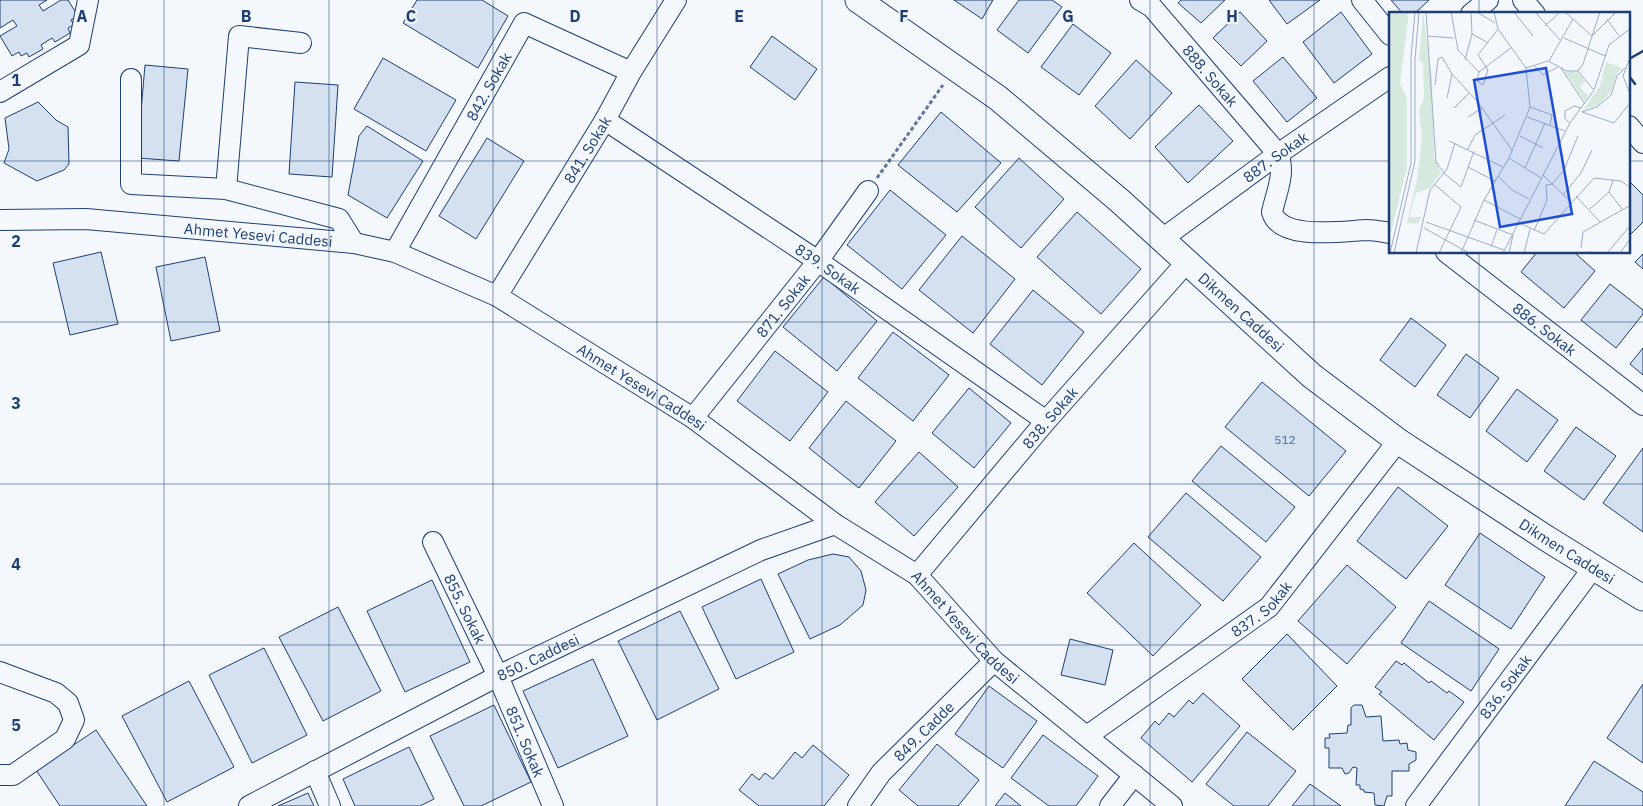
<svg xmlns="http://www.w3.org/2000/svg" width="1643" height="806" viewBox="0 0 1643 806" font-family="'IBM Plex Sans',sans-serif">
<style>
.building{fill:#d5e0f0;stroke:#1d3f73}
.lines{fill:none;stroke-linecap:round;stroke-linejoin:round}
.minor-casing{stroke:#1d3f73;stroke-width:22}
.major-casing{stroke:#1d3f73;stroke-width:27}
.path{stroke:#5e769c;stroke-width:3;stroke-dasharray:4 2.5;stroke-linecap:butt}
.minor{stroke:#f4f7fb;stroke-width:20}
.major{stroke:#f4f7fb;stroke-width:25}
.wall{stroke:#1d3f73;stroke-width:2.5}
.grid{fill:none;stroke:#1d3f73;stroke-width:1;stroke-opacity:0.55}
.labels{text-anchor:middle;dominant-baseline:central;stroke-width:4;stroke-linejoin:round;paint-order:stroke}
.number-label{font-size:12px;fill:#4b6792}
.street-label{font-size:15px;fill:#1d3f73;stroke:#f4f7fb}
.inset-road{fill:none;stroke:#9eadc5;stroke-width:1}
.view{fill:#1d4ed8;fill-opacity:0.15;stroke:#1d4ed8;stroke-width:2.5}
.inset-edge{fill:none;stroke:#1d3f73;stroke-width:2.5}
.grid-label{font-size:16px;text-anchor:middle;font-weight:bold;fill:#1d3f73;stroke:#f4f7fb;stroke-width:4;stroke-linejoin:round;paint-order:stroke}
</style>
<rect width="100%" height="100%" fill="#f4f7fb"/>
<g class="building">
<polygon points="0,0 47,0 39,5 43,11 61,0 68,0 78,16 71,20 74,25 68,28 70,33 55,42 52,38 41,45 43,49 29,57 27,53 21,56 19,52 12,56 0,36 17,26 13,20 0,28"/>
<polygon points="417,0 482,0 508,16 478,68 403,23"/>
<polygon points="954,0 993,0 982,19"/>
<polygon points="1019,0 1052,0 1062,7 1028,53 997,30"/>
<polygon points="1181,0 1225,0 1201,23 1178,3"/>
<polygon points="1269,0 1320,0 1287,24"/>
<polygon points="1391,0 1429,0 1414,14 1403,14"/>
<polygon points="1240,12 1267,41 1241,66 1213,38"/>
<polygon points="1341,12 1372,54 1334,83 1303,42"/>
<polygon points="1073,24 1111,53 1079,95 1041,67"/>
<polygon points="772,36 817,69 795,100 750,67"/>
<polygon points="1283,57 1317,98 1287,122 1253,81"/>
<polygon points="383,58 456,100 426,151 354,109"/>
<polygon points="1136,60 1172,93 1130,139 1095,106"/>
<polygon points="145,65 188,69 179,161 137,158"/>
<polygon points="295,82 338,85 332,177 289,174"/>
<polygon points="38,102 56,120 68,127 69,164 64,170 37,181 4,163 9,149 5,118"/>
<polygon points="1199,105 1233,141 1188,183 1155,147"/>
<polygon points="941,112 1001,163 957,212 898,165"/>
<polygon points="367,126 423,161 387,218 348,195 359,136"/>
<polygon points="487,138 524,161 476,239 439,216"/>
<polygon points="1019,158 1064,199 1021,248 975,207"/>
<polygon points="1629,181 1643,195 1643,222 1629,236"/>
<polygon points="890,190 946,235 902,289 847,245"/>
<polygon points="1077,212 1141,269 1101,314 1037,257"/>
<polygon points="962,236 1015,279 973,333 919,290"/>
<polygon points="101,252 118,324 70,335 53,263"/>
<polygon points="1537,252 1574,252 1595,271 1564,308 1521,272"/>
<polygon points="1643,254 1643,269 1635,262"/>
<polygon points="205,257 220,331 171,341 156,267"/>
<polygon points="824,277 877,321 837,371 783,327"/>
<polygon points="1610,284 1643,310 1643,314 1616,348 1581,320"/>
<polygon points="1033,290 1084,332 1042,385 990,344"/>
<polygon points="1411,318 1446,345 1415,387 1380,360"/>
<polygon points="893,332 949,375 913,421 858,378"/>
<polygon points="1643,348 1643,375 1630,364"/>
<polygon points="775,351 828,392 790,441 737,401"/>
<polygon points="1466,354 1499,378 1470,418 1437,395"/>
<polygon points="1262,382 1346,451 1309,496 1225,427"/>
<polygon points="969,388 1011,423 974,468 932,433"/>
<polygon points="1517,389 1558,420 1527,462 1486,431"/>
<polygon points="846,401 896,441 859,488 809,448"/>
<polygon points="1576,427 1616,456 1584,500 1544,471"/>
<polygon points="1221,446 1295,507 1266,542 1192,481"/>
<polygon points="1643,448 1643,532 1603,503"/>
<polygon points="919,452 958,487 914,536 875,502"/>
<polygon points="1398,487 1448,526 1406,579 1357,541"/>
<polygon points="1186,493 1261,557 1223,601 1148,537"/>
<polygon points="1480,533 1545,577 1511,629 1445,585"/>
<polygon points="1134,543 1201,605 1153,656 1087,593"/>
<polygon points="833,554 849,557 861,571 866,590 863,605 840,625 810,639 778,574 808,560"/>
<polygon points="1347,565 1396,607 1347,664 1298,621"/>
<polygon points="761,579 794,652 736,679 702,607"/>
<polygon points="432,580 470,662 405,692 367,611"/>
<polygon points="1429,601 1499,649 1471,691 1401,643"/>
<polygon points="338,607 381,691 323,721 279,637"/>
<polygon points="680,611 719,689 657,720 618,641"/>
<polygon points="1287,634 1337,686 1293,730 1242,679"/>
<polygon points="1070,639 1113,650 1105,685 1061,675"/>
<polygon points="264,648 307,735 252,763 209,675"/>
<polygon points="593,659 628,736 558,768 523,691"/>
<polygon points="1396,661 1402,665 1404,663 1429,683 1431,681 1447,693 1449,691 1464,702 1434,740 1379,694 1382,692 1375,687"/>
<polygon points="189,681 234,767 167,802 122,716"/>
<polygon points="1643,684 1643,763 1607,738"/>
<polygon points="989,686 1037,721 1003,768 955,734"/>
<polygon points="1203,693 1240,726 1192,782 1141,738 1155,721 1159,725 1169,713 1174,717 1189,700 1193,704"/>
<polygon points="494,705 531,782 481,806 464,806 430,736"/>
<polygon points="1354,705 1362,705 1366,717 1381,716 1383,741 1399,740 1400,744 1407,743 1408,750 1416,752 1416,760 1409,764 1409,771 1392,771 1392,796 1387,796 1384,806 1375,805 1374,793 1364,792 1364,790 1360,789 1360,785 1356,785 1357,768 1353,767 1349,773 1345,774 1342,768 1329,768 1329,748 1325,748 1325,738 1330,738 1329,734 1347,733 1348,725 1351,725 1351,708"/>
<polygon points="96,730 147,806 60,806 36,770"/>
<polygon points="1247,732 1296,771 1268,806 1234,806 1206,784"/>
<polygon points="1043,735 1098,776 1076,806 1049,806 1011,778"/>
<polygon points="937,744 979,780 958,806 918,806 899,790"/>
<polygon points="813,745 849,775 824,806 759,806 739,790 752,774 759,780 765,773 773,779 795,752 802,758"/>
<polygon points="409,747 434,799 420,806 355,806 343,779"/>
<polygon points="1594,761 1643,792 1643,806 1565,806"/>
<polygon points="1310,784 1341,806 1292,806"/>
<polygon points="308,793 314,806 278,806"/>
<polygon points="1005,793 1021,806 995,806"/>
</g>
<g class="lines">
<g class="minor-casing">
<g id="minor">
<path id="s1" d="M1140,0L1152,7L1278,154C1286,173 1276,193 1272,212C1280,241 1343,231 1367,230C1375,230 1383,232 1390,233"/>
<polyline points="1362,0 1390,35"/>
<polyline points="1523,0 1535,14"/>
<polyline points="1471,14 1488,0"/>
<polyline points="131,79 131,184 226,189 339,219 354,243"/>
<polyline points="0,92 79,45 88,0"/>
<path id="s2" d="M605,120L818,261L1046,421"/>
<polyline points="1629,126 1643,143"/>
<polyline points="226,189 239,36 301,43"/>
<path id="s3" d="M0,220L86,219L354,243L395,252L497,296L693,418L835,524L917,575L994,661L1172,806"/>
<path id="s4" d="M1162,239L1278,154L1390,77"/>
<path id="s5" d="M395,252L524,23L631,72"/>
<path id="s6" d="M1446,252L1643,405"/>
<path id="s7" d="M497,296L605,120L631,72L676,0"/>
<path id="s8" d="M693,418L818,261L868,191"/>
<path id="s9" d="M433,542L498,676L553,806"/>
<path id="s10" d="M917,575L1046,421L1186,263"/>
<polyline points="0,672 56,693 68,703 74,720 65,739 13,775 0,775"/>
<path id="s11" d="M1087,736L1269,607L1398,441"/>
<polyline points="315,771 330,806"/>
<path id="s12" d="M249,806L498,676L761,550L835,524"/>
<path id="s13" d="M858,806L881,773L994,661"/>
<polyline points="1110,806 1134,775"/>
<path id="s14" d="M1416,806L1593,568"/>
</g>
</g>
<g class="major-casing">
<g id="major">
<path id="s15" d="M858,0L998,98L1120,201L1312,376L1398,441L1546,538L1643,598"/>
</g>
</g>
<polyline class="path" points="877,178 943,85"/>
<use href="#minor" class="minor"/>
<use href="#major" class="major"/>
<g class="wall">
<polyline points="1629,59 1643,51"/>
<polyline points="1629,76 1635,84"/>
</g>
</g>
<path class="grid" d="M164,0V806M329,0V806M493,0V806M657,0V806M822,0V806M986,0V806M1150,0V806M1314,0V806M1479,0V14M0,161H1390M1629,161H1643M1479,252V806M0,322H1643M0,484H1643M0,645H1643"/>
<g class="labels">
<g class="number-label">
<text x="1285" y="439">512</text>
</g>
<g class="street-label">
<text stroke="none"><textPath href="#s1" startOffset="104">888. Sokak</textPath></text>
<text stroke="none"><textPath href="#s5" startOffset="190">842. Sokak</textPath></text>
<text stroke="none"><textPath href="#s7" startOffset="172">841. Sokak</textPath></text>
<text stroke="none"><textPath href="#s4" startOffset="140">887. Sokak</textPath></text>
<text stroke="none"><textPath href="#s3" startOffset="259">Ahmet Yesevi Caddesi</textPath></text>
<text stroke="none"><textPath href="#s2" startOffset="268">839. Sokak</textPath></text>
<text stroke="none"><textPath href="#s8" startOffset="144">871. Sokak</textPath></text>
<text stroke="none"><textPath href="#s15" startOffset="495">Dikmen Caddesi</textPath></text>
<text stroke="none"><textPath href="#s6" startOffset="125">886. Sokak</textPath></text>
<text stroke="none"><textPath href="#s3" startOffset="679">Ahmet Yesevi Caddesi</textPath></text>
<text stroke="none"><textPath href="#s10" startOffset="206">838. Sokak</textPath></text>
<text stroke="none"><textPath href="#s15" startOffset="900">Dikmen Caddesi</textPath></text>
<text stroke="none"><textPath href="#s11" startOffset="216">837. Sokak</textPath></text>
<text stroke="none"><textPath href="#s9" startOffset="74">855. Sokak</textPath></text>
<text stroke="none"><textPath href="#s3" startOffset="1084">Ahmet Yesevi Caddesi</textPath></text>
<text stroke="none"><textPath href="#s12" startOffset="325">850. Caddesi</textPath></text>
<text stroke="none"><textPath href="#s14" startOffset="149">836. Sokak</textPath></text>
<text stroke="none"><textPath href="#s13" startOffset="100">849. Cadde</textPath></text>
<text stroke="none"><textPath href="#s9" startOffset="220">851. Sokak</textPath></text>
</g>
</g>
<g transform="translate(1389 12)">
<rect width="241" height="241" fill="#f4f7fb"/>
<path d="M0,0H20L11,71L18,86V155L0,229ZM34,0L43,67L45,145L52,160L41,176L27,181L20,205H33L29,211L22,212L18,210L28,168L33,126L30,99L35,86L34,51L30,48ZM217,50L233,56L227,63L223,78L210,93L194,98L211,74ZM175,59L188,60L196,69L191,75L199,84L196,89Z" fill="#d7e8df"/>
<path class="inset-road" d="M37,0L47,150L56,162L72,175L85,139M62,0L69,38L90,60M88,0L106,11M125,0L144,24M146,0L172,29M176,0L203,24L227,0M218,7L230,24M156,14L171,0M83,22L98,30M38,24L65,26M175,26L216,44M242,43L234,64L242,84M76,48L83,22L82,0M160,49L184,7M145,53L154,63L169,55M137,56L159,49L178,59H189L194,52L211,0M172,56L196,92M189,59L204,77M90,60L88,69L94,73L99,58L89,43L109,17M90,60L123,35M46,73L49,47L53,45L63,62L88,89L123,138M58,86L63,62M141,95L163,103L161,113M65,96L80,81M193,100L208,95L222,83L228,64L236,56M193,100L225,111L242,90M79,105L93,96M138,105L176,119M181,111L176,107V99L185,94L192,96M131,124L154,136M60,129L114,155M79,137L86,123L116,103M120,146L152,166M79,155L106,169M136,156L156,111M154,163L182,190M109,164L123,178L140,187M45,172L72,195L50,241M220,180L233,197M174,183L192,161L203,138M187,184L211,210M95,188L131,207M201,197L220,180L224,168M85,208L124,223L120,241M37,210L115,238M130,211L155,222L205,166L232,169L242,176M35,216L80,241M145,219L158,188L157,173L163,172L175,158L189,124M102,235L108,218M192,236L194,220L242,193M198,240L215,241M1,241L22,151V45L26,0M5,241L26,149V48L30,0M27,241L41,178L58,157L66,131M72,241L95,188L120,146L141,95L137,56L109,17L105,0M114,241L181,111L205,78L220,33L242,16M135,241L141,217M218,241L242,213M231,241L242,226"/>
<path class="view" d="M157,56L183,202L111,215L85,68Z"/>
<rect width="241" height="241" class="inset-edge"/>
</g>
<g class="grid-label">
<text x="82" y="22">A</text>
<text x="246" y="22">B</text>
<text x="411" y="22">C</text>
<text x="575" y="22">D</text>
<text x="739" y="22">E</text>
<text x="904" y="22">F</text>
<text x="1068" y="22">G</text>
<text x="1232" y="22">H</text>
<text x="16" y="86">1</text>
<text x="16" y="247">2</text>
<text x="16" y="409">3</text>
<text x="16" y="570">4</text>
<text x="16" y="731">5</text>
</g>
</svg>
